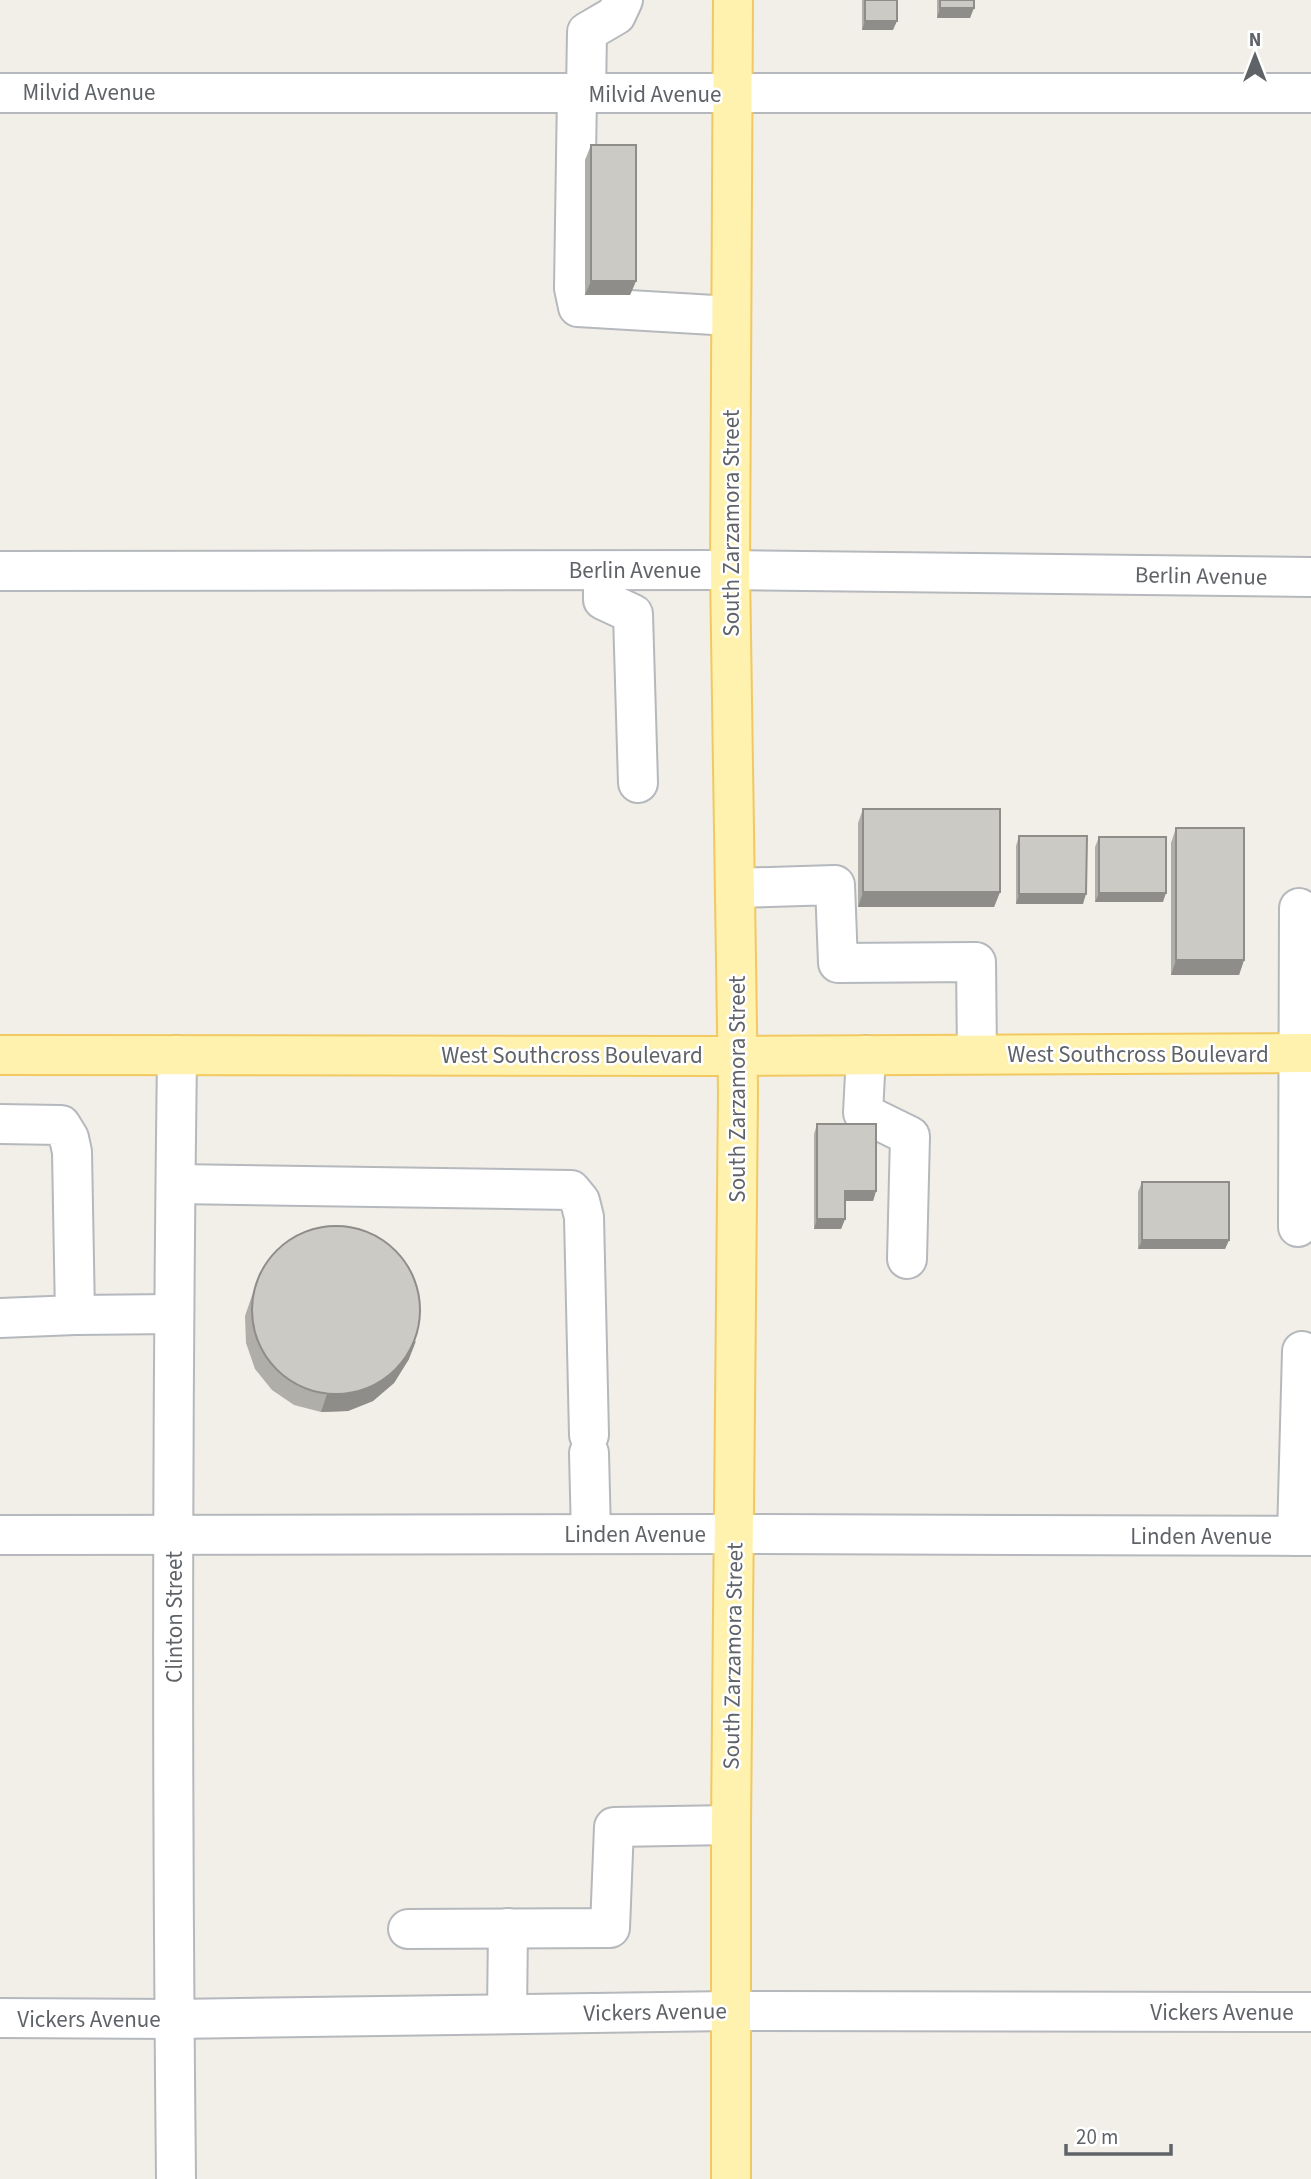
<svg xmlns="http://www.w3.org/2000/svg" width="1311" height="2179" viewBox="0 0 1311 2179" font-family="'Source Sans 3',sans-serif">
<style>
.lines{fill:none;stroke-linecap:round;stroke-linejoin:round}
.minor-casing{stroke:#b5b8bc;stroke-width:42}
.major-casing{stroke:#f2c960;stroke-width:42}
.minor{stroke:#fff;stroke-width:38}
.major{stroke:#fff2af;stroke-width:38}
.wall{fill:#afaea9}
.shaded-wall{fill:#8f8d8a}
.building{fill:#cccac5;stroke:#8f8d8a;stroke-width:2}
.labels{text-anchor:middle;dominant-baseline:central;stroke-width:5;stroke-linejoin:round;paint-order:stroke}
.street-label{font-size:23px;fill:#5f6368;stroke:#fff}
</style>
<rect width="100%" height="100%" fill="#f1efe8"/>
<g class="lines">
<g class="minor-casing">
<g id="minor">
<polyline points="0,93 1311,93"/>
<polyline points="577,93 574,288 578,307 731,316"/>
<polyline points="586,93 587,32 616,15 623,0"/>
<polyline points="0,571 730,570 1311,577"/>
<polyline points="603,571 603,600 633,614 638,783"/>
<polyline points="735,888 835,885 838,963 976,962 977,1054"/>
<polyline points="866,1055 863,1113 910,1136 907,1259"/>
<polyline points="0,1124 61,1125 69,1138 72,1152 75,1315"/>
<polyline points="176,1184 571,1190 580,1201 584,1217 589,1435"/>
<polyline points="1298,1227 1299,908"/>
<polyline points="0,1318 75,1315 174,1314"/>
<polyline points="589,1453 591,1534"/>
<polyline points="0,1535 734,1534 1311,1536"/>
<polyline points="1297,1536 1302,1351"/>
<polyline points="408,1929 610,1928 614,1827 731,1825"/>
<polyline points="507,2014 508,1928"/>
<polyline points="0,2018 174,2019 730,2011 1311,2012"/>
<path d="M176,2179C172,1804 172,1430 177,1055"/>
</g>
</g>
<g class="major-casing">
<g id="major">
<polyline points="0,1055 738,1056 1311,1053"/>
<polyline points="731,2179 731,1825 738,1092 730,570 733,0"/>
</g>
</g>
<use href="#minor" class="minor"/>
<use href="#major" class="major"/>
</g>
<g class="wall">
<polygon points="862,0 897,0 893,30 862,30"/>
<polygon points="937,0 974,0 970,18 937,18"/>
<polygon points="591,145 636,281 630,295 585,295 585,160"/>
<polygon points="863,809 1000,892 994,907 858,907 858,823"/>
<polygon points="1176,828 1244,960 1239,975 1171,975 1171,843"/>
<polygon points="1019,836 1083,904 1016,904 1016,846"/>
<polygon points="1099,837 1163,902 1095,902 1095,847"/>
<polygon points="817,1124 876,1191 873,1201 845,1201 845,1219 841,1229 814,1229 814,1134"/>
<polygon points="1142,1182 1229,1240 1225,1249 1138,1249 1138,1192"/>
<polygon points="260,1272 409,1359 394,1383 373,1401 348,1411 321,1412 294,1405 272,1390 255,1369 246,1343 245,1316"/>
</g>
<g class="shaded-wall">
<polygon points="940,8 974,8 970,18 937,18"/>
<polygon points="865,21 897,21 893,30 862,30"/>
<polygon points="591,281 636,281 630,295 585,295"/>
<polygon points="863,892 1000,892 994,907 858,907"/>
<polygon points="1099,893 1166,893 1163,902 1095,902"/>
<polygon points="1019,894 1086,894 1083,904 1016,904"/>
<polygon points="1176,960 1244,960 1239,975 1171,975"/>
<polygon points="845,1191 876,1191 873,1201 841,1201"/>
<polygon points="817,1219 845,1219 841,1229 814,1229"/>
<polygon points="1142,1240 1229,1240 1225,1249 1138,1249"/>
<polygon points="416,1341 409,1359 394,1383 373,1401 348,1411 321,1412 327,1394"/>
</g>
<g class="building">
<rect x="865" y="0" width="32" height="21"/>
<rect x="940" y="0" width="34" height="8"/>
<rect x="591" y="145" width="45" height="136"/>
<rect x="863" y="809" width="137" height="83"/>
<rect x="1176" y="828" width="68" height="132"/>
<polygon points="1019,836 1087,836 1086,894 1019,894"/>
<rect x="1099" y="837" width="67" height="56"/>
<polygon points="817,1124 876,1124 876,1191 845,1191 845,1219 817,1219"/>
<rect x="1142" y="1182" width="87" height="58"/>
<circle cx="336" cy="1310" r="84"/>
</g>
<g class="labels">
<g class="street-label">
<text x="89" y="92">Milvid Avenue</text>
<text x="655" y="94">Milvid Avenue</text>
<text transform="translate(731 523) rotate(-90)">South Zarzamora Street</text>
<text x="635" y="570">Berlin Avenue</text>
<text transform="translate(1201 576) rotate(1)">Berlin Avenue</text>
<text x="1138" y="1054">West Southcross Boulevard</text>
<text x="572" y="1055">West Southcross Boulevard</text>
<text transform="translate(737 1089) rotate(-90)">South Zarzamora Street</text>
<text x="635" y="1534">Linden Avenue</text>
<text x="1201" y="1536">Linden Avenue</text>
<text transform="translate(174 1617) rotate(-90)">Clinton Street</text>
<text transform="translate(733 1656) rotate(-89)">South Zarzamora Street</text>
<text transform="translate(655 2012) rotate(-1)">Vickers Avenue</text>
<text x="1222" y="2012">Vickers Avenue</text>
<text x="89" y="2019">Vickers Avenue</text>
</g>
</g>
<g transform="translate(1255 56)" stroke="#ffffff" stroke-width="5" paint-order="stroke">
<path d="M0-5L12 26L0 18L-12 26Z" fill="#5f6368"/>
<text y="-10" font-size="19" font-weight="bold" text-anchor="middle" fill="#5f6368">N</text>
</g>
<path d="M1066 2144v10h105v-10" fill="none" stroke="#5f6368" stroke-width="3.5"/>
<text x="1076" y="2144" font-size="21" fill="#5f6368" stroke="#ffffff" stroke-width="5" paint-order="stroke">20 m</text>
</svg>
